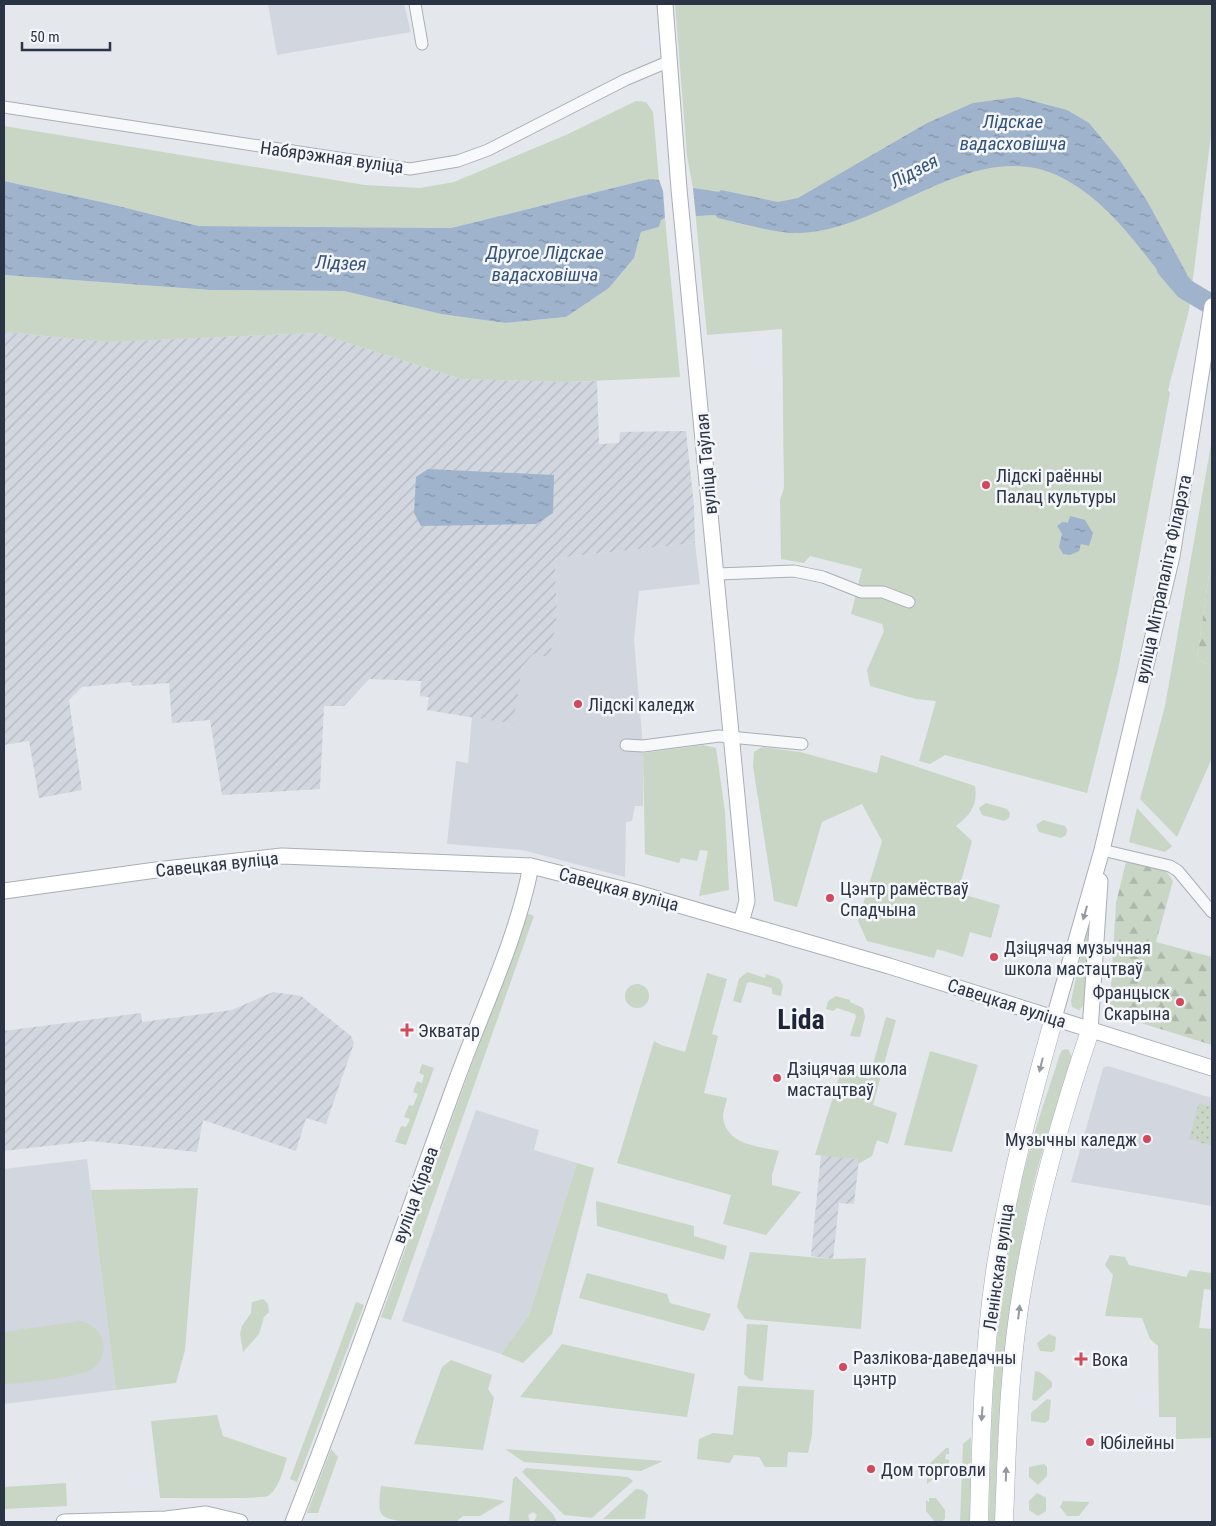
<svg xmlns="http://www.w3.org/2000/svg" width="1216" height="1526" viewBox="0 0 1216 1526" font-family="'Roboto Condensed',sans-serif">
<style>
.built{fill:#d2d6de}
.industrial{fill:url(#industrial-furrows)}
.green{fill:#c9d6c5}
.forest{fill:url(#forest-firs)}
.garden{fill:url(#garden-dots)}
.water{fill:url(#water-ripples)}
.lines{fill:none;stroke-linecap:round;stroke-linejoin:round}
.river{stroke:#9fb4cc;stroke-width:21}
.street-casing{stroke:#a9aeb7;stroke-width:13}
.secondary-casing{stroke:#a9aeb7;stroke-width:17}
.primary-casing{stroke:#a3abb8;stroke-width:19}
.street{stroke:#f7f8fa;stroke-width:11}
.secondary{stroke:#fff;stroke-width:15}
.primary{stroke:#fff;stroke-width:18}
.oneway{fill:#959aa2}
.poi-dot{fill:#d1495b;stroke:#f4f6f9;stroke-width:2}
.labels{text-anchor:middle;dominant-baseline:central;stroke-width:5;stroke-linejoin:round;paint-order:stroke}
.street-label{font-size:18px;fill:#2b3445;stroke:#f4f6f9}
.poi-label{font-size:18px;fill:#2b3445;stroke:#f4f6f9;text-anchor:start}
.water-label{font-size:19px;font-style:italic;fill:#34527a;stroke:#f4f6f9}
.town-label{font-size:28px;font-weight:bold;fill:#1d2536;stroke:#f4f6f9}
</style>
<defs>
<pattern id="industrial-furrows" width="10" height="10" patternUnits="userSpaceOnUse" patternTransform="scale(1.25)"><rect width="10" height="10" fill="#d2d6de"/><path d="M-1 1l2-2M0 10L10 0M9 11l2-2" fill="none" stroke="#b4b8c0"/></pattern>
<pattern id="forest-firs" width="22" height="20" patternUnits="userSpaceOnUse" patternTransform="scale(1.25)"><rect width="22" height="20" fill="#c9d6c5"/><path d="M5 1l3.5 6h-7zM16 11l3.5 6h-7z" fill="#adb8ab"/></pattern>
<pattern id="garden-dots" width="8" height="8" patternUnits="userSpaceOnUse" patternTransform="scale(1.25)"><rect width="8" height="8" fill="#c9d6c5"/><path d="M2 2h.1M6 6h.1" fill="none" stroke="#adb8ab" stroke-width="1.8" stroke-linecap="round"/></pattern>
<pattern id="water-ripples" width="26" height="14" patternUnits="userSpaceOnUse" patternTransform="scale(1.25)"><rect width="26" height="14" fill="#9fb4cc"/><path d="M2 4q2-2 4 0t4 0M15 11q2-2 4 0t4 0" fill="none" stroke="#8293a7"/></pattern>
</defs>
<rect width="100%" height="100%" fill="#e4e7ec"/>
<g class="built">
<polygon points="268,4 404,4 411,32 277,55"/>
<polygon points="695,543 700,584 639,591 634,640 643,746 643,806 635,806 632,821 626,822 625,877 522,850 447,844 456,761 468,763 472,717 512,724 522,667 533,654 550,656 557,615 555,558"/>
<polygon points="1108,1066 1212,1098 1212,1206 1071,1182 1103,1068"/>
<polygon points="476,1110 539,1130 534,1150 577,1163 529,1315 501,1354 402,1321"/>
<polygon points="87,1159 116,1390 4,1404 4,1169"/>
</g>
<g class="industrial">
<polygon points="4,332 107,342 317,333 461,379 566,382 597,381 599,444 619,443 620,432 686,431 694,506 695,543 555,558 557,615 550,657 533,654 522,667 513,724 427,710 429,697 420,696 421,681 369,679 344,706 324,706 320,789 222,795 210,720 172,723 169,683 132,686 131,682 82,687 69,700 82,790 39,798 29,741 4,745"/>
<polygon points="273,992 301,996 351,1036 354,1043 326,1124 306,1118 296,1151 203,1120 197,1152 91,1141 4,1151 4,1031 141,1013 142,1022 232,1010"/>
<polygon points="821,1155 859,1159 854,1204 839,1203 833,1259 811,1256"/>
</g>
<g class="green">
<polygon points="675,4 1212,4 1212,127 1189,310 1168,390 1170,393 1118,670 1087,793 945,755 930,764 919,761 936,701 916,699 870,686 867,670 884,631 882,624 851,614 862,569 810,556 804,563 781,559 780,500 784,488 782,329 707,335 693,188 687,156"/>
<polygon points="636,101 646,102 653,112 659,180 649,179 451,228 199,226 102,202 4,181 4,126 365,185 420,188 454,182 566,135"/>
<polygon points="665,218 680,377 566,382 461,379 317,333 107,342 4,332 4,275 210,290 344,291 441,314 505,323 566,317 609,288 634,258 641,232 659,227 661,220"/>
<polygon points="1212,439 1212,553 1197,659 1212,667 1212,758 1177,837 1140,799 1165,706"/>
<polygon points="703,745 716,748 725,812 729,890 699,896 708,851 700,850 697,861 681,858 679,863 645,854 643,753"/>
<path d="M762,747L800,752L877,773L881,755L975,786C978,806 970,815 956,826L972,841L958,893L1000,905L991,938L970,932L963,957L937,949L934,958L867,941L858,921L882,841L862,804L822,822L797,907L774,901L753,766L754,752Z"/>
<polygon points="986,803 1007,809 1010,813 1009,818 1004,821 982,815 979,808"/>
<polygon points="1137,808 1172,846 1165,852 1129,842"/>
<polygon points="1043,820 1065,826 1067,830 1066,835 1061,838 1039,832 1036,825"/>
<polygon points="1093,901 1084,1005 1079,1010 1072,1007 1071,1001"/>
<polygon points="526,913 534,916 391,1320 381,1317"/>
<polygon points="747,972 765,978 766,974 780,979 783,986 781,996 772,994 772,988 750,982 747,983 741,1003 733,1001 739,979"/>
<path d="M707,973L727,979L712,1034L718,1036L704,1093L727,1098C726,1103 723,1112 723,1117C726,1145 758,1146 779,1151L772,1175V1185L801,1192L766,1235L723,1224L731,1195L617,1163L654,1041L661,1045L685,1052Z"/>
<circle cx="637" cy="996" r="12"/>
<polygon points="836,996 850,1000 850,1002 863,1008 865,1017 860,1037 850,1036 856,1017 855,1014 837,1008 833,1011 826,1009 828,1001"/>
<polygon points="886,1017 896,1020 873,1105 897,1113 888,1144 877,1140 872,1156 858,1164 858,1159 815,1155 841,1071 869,1079"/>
<path d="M1068,1049L1072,1057C1059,1102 1042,1146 1032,1191C1007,1300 997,1411 995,1522H989C991,1409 995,1298 1020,1188C1030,1142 1046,1098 1060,1054L1062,1050Z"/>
<polygon points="930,1051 978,1065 952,1152 904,1145"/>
<polygon points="422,1064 434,1068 406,1145 395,1142 401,1126 406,1127 410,1119 404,1117 409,1105 413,1106 418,1094 413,1092 417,1081 422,1083 424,1075 419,1073"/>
<polygon points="577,1163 594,1168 552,1334 523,1363 501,1354 529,1315"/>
<polygon points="198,1188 185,1350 176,1383 116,1390 91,1190"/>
<polygon points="596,1201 694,1226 694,1236 727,1246 724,1260 597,1226"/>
<polygon points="750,1252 833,1259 866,1258 861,1329 745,1319 737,1307"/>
<polygon points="1110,1255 1125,1257 1129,1265 1186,1277 1190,1270 1212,1273 1212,1290 1204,1289 1199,1328 1212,1329 1212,1438 1176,1439 1176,1417 1159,1417 1158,1346 1150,1339 1142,1318 1105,1316 1113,1275 1105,1265"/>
<polygon points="587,1273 667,1294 670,1303 711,1314 704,1331 579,1298"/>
<polygon points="263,1299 268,1304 269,1312 264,1317 259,1334 243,1352 240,1334 242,1326 251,1313 252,1302"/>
<polygon points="356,1302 364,1305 297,1482 290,1479"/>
<path d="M81,1321C91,1324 100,1330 103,1341C105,1352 101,1363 92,1369C81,1377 19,1384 4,1384V1332Z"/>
<polygon points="747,1324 768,1325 763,1381 749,1379 744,1374"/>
<polygon points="1049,1334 1056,1337 1055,1350 1052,1352 1040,1351 1037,1343"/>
<polygon points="562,1344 695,1374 687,1417 520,1397"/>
<polygon points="451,1360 492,1375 488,1389 494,1398 483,1450 414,1444 442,1367"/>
<polygon points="1035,1371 1040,1372 1052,1382 1052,1387 1036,1401 1032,1400"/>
<polygon points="738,1386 814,1390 812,1435 808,1453 788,1452 787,1467 765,1467 759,1457 734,1455 730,1463 697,1459 699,1439 713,1433 733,1435"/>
<polygon points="1047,1399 1051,1400 1049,1420 1045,1423 1031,1421 1031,1413"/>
<path d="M217,1415L223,1436L287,1458C283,1470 279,1489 268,1496C264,1499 174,1498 160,1498L151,1421Z"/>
<polygon points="971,1437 970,1522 960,1522 963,1444"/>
<polygon points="946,1448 949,1448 949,1454 946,1454 945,1459 949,1460 949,1465 927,1484 927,1466"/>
<polygon points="331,1449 338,1457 318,1513 307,1513"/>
<polygon points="505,1449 663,1461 641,1471 524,1462"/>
<polygon points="1044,1464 1047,1467 1047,1476 1038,1485 1029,1477 1029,1467"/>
<polygon points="526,1468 628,1477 633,1481 592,1518 564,1515 522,1472"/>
<polygon points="516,1476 553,1514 557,1522 534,1522 537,1515 533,1512 528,1515 530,1522 509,1522 513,1479"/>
<polygon points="66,1483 67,1506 4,1509 4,1487"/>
<path d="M381,1486L487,1498L505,1501L480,1516H463L456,1522C441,1522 388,1526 381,1513C378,1507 380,1494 381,1486Z"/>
<polygon points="636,1489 643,1490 648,1495 645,1519 603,1519"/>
<polygon points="1037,1493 1046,1498 1046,1511 1038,1516 1029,1510 1029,1501"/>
<polygon points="929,1498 936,1498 945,1510 945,1519 941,1522 935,1522 926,1511 926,1500 929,1502"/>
<polygon points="1063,1501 1089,1502 1089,1503 1079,1516 1067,1516 1060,1507"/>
</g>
<g class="forest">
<polygon points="1212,553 1212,667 1197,659"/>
<polygon points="1126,862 1166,871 1173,881 1156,942 1212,957 1212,1045 1115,1015 1110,1003 1116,903"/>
</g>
<polygon class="garden" points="1199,1103 1212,1107 1212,1146 1189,1139"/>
<g class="water">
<path d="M1018,97L1067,110L1089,123L1119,159L1147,201L1187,274L1182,299C1144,258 1122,215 1073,184C982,125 891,230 800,233C776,234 742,223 718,218L715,215L696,216L693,188L719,192L721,190L778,202L798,198L927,123L973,103Z"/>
<polygon points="649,179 659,180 663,191 665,218 661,220 659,227 641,232 634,258 609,288 566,317 505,323 441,314 344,291 210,290 4,275 4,181 102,202 199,226 451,228"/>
<polygon points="428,469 554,475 553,513 536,524 421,526 414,513 416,477"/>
<polygon points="1070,516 1085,520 1093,533 1089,546 1081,544 1079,551 1070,555 1063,554 1059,547 1062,534 1057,526 1062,522 1068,523"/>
</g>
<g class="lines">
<polyline class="river" points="1167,268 1185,289 1212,305"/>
<g class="street-casing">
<g id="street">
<polyline points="415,4 422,44"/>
<polyline points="4,107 410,169 458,161 488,150 625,80 670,61"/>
<polyline points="717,574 794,571 823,577 861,592 883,592 909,602"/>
<polyline points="626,745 643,746 719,736 802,744"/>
<polyline points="1102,850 1170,866 1178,871 1212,912"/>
</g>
</g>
<g class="secondary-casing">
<g id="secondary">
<polyline points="665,4 679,189 747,901 741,923"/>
<polyline points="4,891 156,870 282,856 531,866 634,892 889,966 1212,1068"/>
<polyline points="1054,1018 1102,850 1172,556 1212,306"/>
<polyline points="1090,1031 1100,881"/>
<polyline points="64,1522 166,1519 206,1514 240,1522"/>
<path d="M293,1522C350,1378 401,1232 454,1087C480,1014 516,943 531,866"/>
</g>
</g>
<g class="primary-casing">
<g id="primary">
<path d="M979,1522C981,1436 983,1351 996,1265C1009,1182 1031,1100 1054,1018"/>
<path d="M1004,1522C1007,1443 1009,1362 1023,1284C1038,1198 1062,1113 1090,1031"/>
</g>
</g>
<use href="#street" class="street"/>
<use href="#secondary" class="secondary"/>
<use href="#primary" class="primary"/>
</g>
<defs><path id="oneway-solid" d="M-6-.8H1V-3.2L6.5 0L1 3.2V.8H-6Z" transform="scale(1.25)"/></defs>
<g class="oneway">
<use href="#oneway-solid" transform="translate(1085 913) rotate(106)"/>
<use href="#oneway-solid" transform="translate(1041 1065) rotate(104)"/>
<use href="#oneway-solid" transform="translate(1019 1312) rotate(-83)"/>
<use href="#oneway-solid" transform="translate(982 1414) rotate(94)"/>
<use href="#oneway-solid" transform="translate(1006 1474) rotate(-88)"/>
</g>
<g class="poi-dot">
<circle cx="986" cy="485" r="5"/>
<circle cx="578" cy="704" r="5"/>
<circle cx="830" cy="898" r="5"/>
<circle cx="994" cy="957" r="5"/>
<circle cx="1180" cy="1002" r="5"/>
<path d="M404.5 1022.5h5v5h5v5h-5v5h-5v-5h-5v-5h5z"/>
<circle cx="777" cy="1078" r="5"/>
<circle cx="1147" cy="1139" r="5"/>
<path d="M1078.5 1351.5h5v5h5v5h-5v5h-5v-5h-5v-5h5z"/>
<circle cx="843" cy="1367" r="5"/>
<circle cx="1090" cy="1442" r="5"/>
<circle cx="871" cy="1469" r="5"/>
</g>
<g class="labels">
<g class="street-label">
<text transform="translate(332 157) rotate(8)">Набярэжная вуліца</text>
<text transform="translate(706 464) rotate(-95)">вуліца Таўлая</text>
<text transform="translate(1163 579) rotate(-78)">вуліца Мітрапаліта Філарэта</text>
<text transform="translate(217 864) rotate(-6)">Савецкая вуліца</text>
<text transform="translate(619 889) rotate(15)">Савецкая вуліца</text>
<text transform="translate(1007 1003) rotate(18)">Савецкая вуліца</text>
<text transform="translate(415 1195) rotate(-70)">вуліца Кірава</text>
<text transform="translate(998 1267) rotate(-82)">Ленінская вуліца</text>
</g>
<g class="poi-label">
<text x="996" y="475">Лідскі раённы<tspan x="996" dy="21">Палац культуры</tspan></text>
<text x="588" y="704">Лідскі каледж</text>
<text x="840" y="888">Цэнтр рамёстваў<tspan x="840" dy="21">Спадчына</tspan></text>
<text x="1004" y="947">Дзіцячая музычная<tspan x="1004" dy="21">школа мастацтваў</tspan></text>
<text x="1170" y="992" text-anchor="end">Францыск<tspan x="1170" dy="21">Скарына</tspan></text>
<text x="418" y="1030">Экватар</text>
<text x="787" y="1068">Дзіцячая школа<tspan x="787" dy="21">мастацтваў</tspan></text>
<text x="1137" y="1139" text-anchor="end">Музычны каледж</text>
<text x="853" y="1357">Разлікова-даведачны<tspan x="853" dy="21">цэнтр</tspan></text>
<text x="1092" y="1359">Вока</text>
<text x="1100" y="1442">Юбілейны</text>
<text x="881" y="1469">Дом торговли</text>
</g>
<g class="water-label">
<text x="1013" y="121">Лідскае<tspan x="1013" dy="22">вадасховішча</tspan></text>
<text transform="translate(914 171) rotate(-28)">Лідзея</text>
<text x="545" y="252">Другое Лідскае<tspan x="545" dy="22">вадасховішча</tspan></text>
<text transform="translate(341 263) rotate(3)">Лідзея</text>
</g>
<g class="town-label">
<text x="801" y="1019">Lida</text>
</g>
</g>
<rect width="1216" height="1526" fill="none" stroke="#2b3445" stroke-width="10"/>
<path d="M22 42v8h88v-8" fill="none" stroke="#2b3445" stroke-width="2.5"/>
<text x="30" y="42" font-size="15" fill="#2b3445" stroke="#f4f6f9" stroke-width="4" paint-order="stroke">50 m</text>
</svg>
